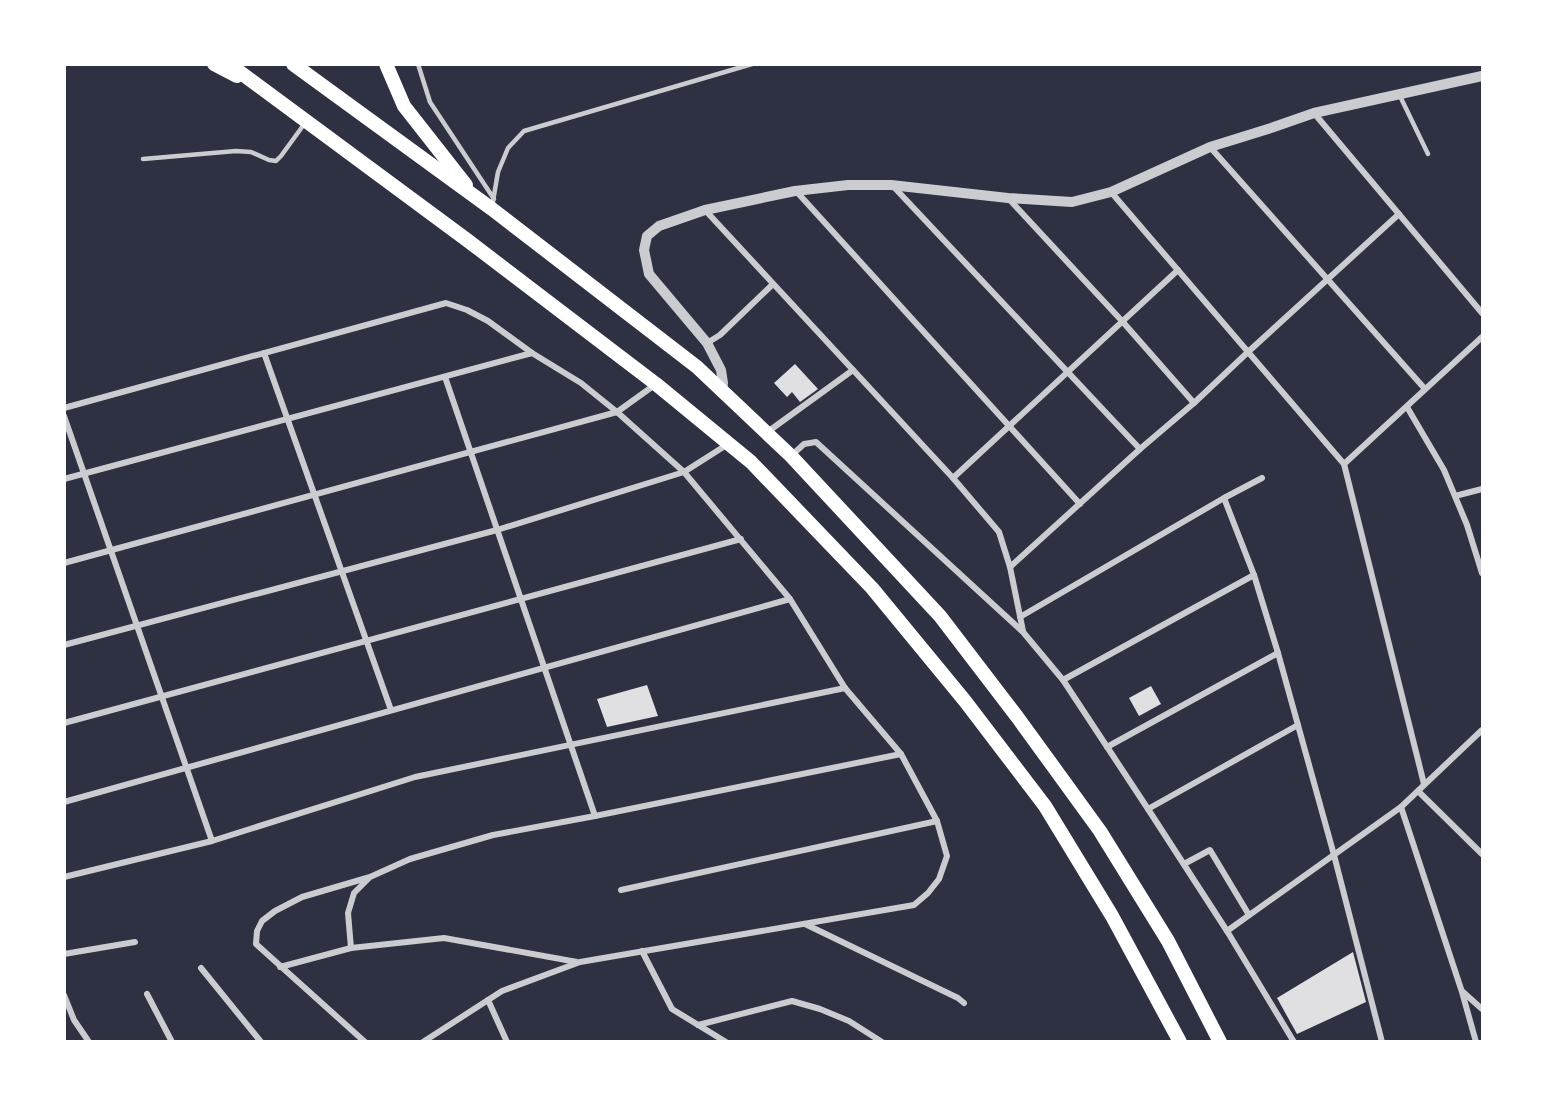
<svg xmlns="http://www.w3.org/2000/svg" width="1547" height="1106" viewBox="0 0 1547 1106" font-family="'IBM Plex Sans',sans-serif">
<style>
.building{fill:#e0e0e3}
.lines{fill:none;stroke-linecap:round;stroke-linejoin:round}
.service{stroke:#caccd0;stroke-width:4.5}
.minor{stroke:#caccd0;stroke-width:6}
.tertiary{stroke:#caccd0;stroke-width:10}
.trunk{stroke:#fff;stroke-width:14}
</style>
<rect width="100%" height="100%" fill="#2d3142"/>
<g class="building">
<polygon points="795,364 818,389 800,402 792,392 787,397 774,383"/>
<polygon points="647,685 658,716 607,727 597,699"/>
<polygon points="1151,686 1161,704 1139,716 1129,698"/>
<polygon points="1353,952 1366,1002 1297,1034 1277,998"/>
</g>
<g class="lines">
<g class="service">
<polyline points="418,64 430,102 494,199"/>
<polyline points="1399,94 1428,154"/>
<polyline points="143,159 236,151 251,152 269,160 276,161 281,156 305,123"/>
<polyline points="492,207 498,172 508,148 524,131 752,64"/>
</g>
<g class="minor">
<polyline points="1314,113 1482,313"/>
<polyline points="1210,147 1425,389"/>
<polyline points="892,185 1140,449"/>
<polyline points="796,191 1080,504"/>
<polyline points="1111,192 1344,464 1424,784"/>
<polyline points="1008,198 1122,321 1194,403"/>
<polyline points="705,210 953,478 999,532 1010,567 1023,631"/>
<polyline points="707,343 720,335 773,284"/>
<polyline points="264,353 391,710"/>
<polyline points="445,377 595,816"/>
<polyline points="1407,407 1444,470 1467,525 1482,573"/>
<polyline points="64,408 446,303 467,310 488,321 532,353 581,383 617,412 684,472 790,599 845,688 901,754 937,821 947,856 939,879 928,893 914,905 580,962 502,991 423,1042"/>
<polyline points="64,416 212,841"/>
<polyline points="766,433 853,370"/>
<polyline points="791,456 804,444 816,442 1023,632 1063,680 1148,809 1227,931 1294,1042"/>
<polyline points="1344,464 1482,337"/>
<polyline points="953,478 1178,270"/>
<polyline points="64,479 532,353"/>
<polyline points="1455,496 1482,489"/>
<polyline points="1224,498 1254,575 1278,653 1334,855 1382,1042"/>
<polyline points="64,563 617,412 656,384"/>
<polyline points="1010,567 1140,449 1194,403 1248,352 1399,214"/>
<polyline points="1020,617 1224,498 1262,478"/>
<polyline points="64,645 497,530 684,472 728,444"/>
<polyline points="1063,680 1254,575"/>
<polyline points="64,723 741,539"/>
<polyline points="1107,747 1278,653"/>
<polyline points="1418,791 1482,854"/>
<polyline points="64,802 790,599"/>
<polyline points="1401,807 1462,992 1476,1042"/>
<polyline points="1148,809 1298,725"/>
<polyline points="1184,864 1210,850 1249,915"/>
<polyline points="64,877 212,841 415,777 845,688"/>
<polyline points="621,890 937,821"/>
<polyline points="805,924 958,998 964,1003"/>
<polyline points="1227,931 1401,807 1482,730"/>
<polyline points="351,948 348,913 354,893 368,879"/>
<polyline points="642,951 672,1009 726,1042"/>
<polyline points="64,954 135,942"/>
<polyline points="280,967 351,948 444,938 577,962"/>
<polyline points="201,968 261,1042"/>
<polyline points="1463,992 1482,1009"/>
<polyline points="147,994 172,1042"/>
<polyline points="64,995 74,1020 89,1042"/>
<polyline points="488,1000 507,1042"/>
<polyline points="698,1025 792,1001 820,1009 849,1021 882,1042"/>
<polyline points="365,1042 256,944 257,931 262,921 275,911 302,897 370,877 410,859 493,835 595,816 901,754"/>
</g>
<polyline class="tertiary" points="722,391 723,383 721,370 707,343 649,274 644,250 647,236 659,226 705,210 795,191 848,185 891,185 1008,198 1072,202 1111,192 1210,147 1271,128 1314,113 1482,76"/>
<g class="trunk">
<polyline points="214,64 237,76"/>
<polyline points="229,64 467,240 656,384 751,462 872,588 965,701 1045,806 1112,916 1180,1042"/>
<polyline points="293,64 492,209 697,367 791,456 940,616 1018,718 1100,831 1168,941 1220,1042"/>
<polyline points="386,64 404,106 466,185"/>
</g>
</g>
<rect width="1547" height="1106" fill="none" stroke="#ffffff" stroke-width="132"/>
</svg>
